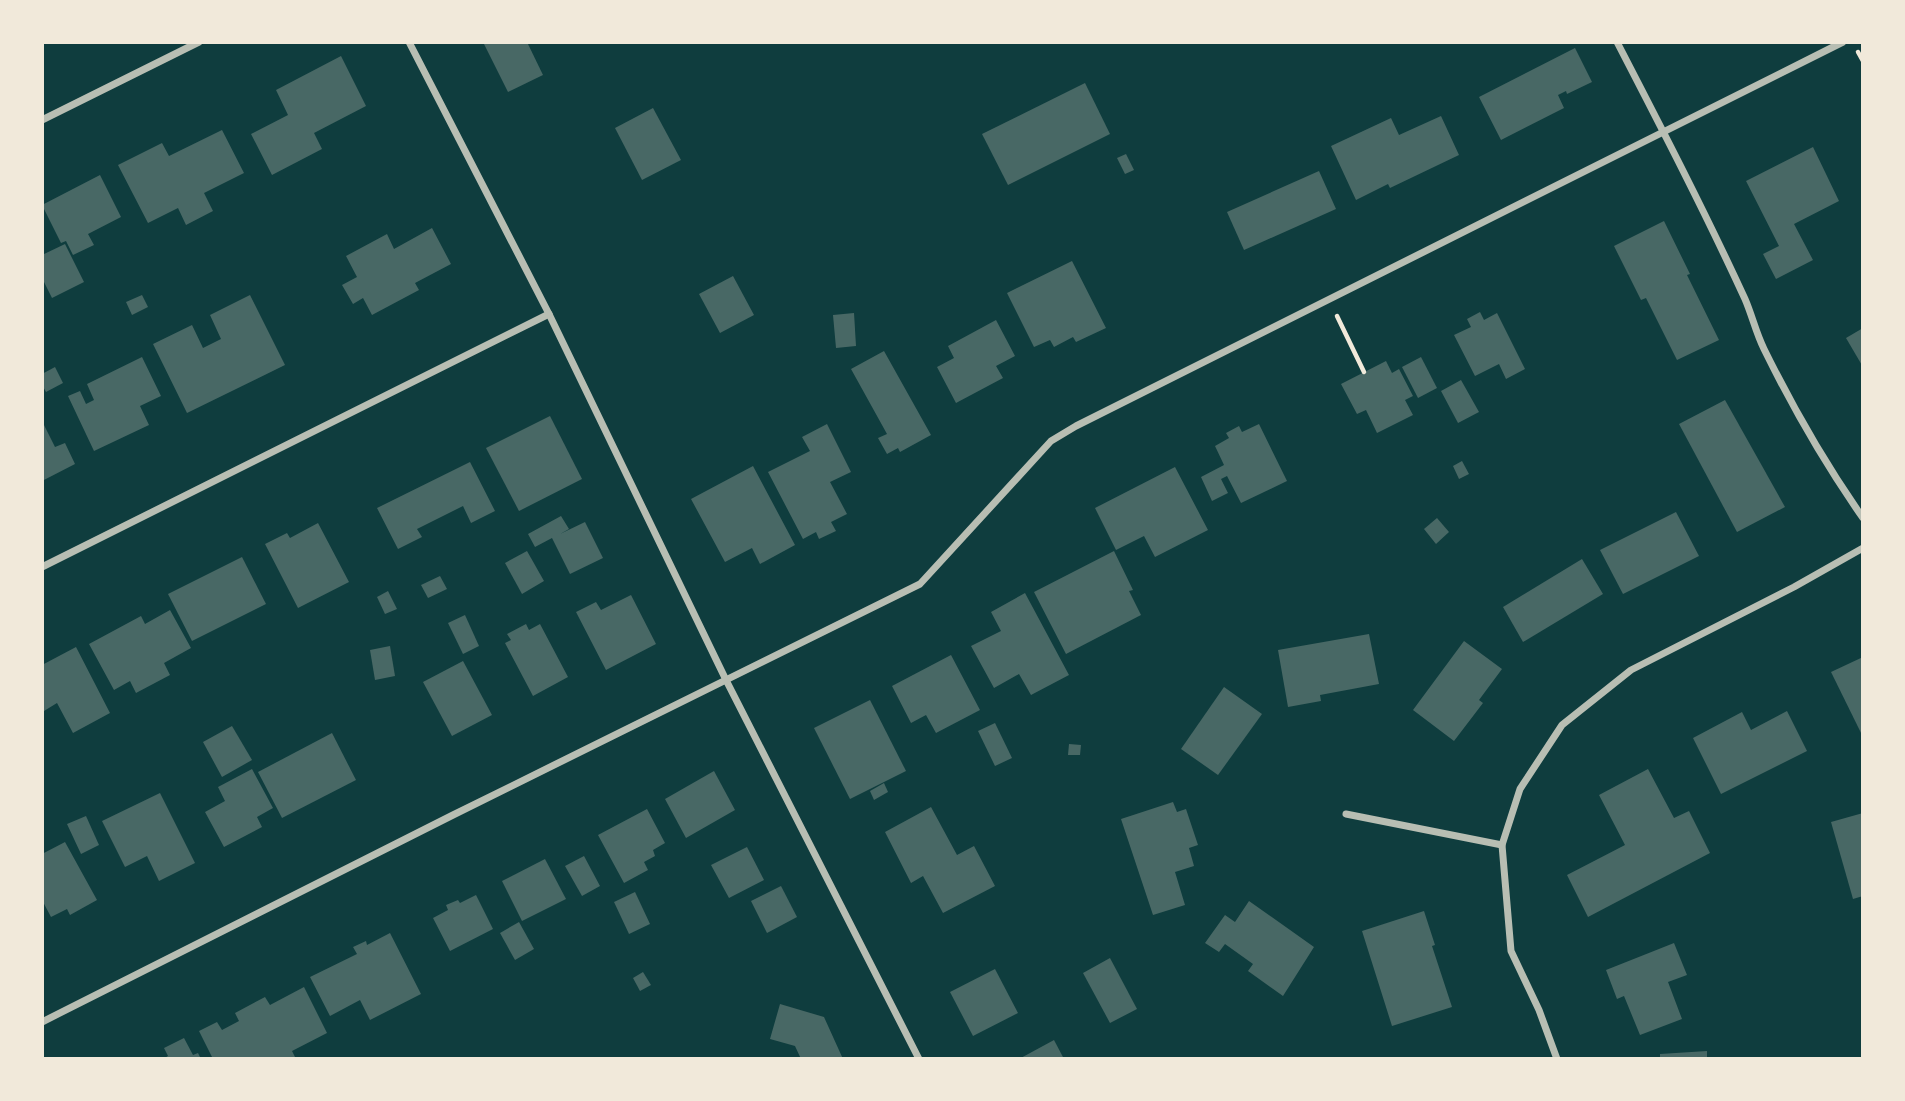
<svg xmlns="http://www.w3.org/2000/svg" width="1905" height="1101" viewBox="0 0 1905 1101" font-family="'Space Grotesk',sans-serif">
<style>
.building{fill:#486865}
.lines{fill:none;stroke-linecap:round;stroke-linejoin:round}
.path{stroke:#f1e9da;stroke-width:4.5}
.minor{stroke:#b8beb3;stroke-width:7}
</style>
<rect width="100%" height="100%" fill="#0f3d3e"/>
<g class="building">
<polygon points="483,42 527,42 543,75 508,92"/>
<polygon points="1575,48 1592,82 1567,94 1566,91 1558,95 1564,108 1501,140 1479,97"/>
<polygon points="341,56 366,106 314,133 322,149 272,175 251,134 288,115 276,90"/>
<polygon points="1085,83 1110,134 1008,185 982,134"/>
<polygon points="653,108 681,160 642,180 615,128"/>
<polygon points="1441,116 1459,155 1390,188 1388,184 1356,200 1331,146 1391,118 1399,135"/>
<polygon points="222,130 244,173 204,193 213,211 186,225 178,208 148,223 118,165 162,143 169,156"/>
<polygon points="1813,147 1839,201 1794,224 1813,260 1776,279 1763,254 1779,246 1746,181"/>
<polygon points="1126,154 1134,170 1125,174 1117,158"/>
<polygon points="1319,171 1336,209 1244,250 1227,212"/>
<polygon points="100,175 121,217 88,234 94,245 73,255 66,241 61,243 42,205"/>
<polygon points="1664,221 1690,274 1687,275 1719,340 1677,360 1646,298 1641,300 1614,246"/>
<polygon points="432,228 451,264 415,283 419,290 372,315 363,298 353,304 342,285 357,277 346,256 387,234 394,249"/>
<polygon points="65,244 84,282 52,298 42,278 42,255"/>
<polygon points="1072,261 1106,328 1076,342 1073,337 1054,347 1050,340 1034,347 1007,293"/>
<polygon points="733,276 754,315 720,333 699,294"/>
<polygon points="142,295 148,307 132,315 126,302"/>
<polygon points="250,295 285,365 187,413 153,344 192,325 203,348 221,339 210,315"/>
<polygon points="1480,312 1484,320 1497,313 1525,369 1506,379 1499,364 1475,376 1454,335 1471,327 1467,319"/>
<polygon points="854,313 856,346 836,348 833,315"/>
<polygon points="996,320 1015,356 996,366 1003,378 956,403 937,367 954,358 948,346"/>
<polygon points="1863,328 1863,367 1846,338"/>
<polygon points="884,351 931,435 900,452 898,448 887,454 878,438 887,434 851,369"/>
<polygon points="142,357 161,396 140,406 149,425 94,451 68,396 80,391 86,404 94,400 87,384"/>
<polygon points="1421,357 1437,388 1418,398 1402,367"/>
<polygon points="1386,361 1392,373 1399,369 1413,396 1405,400 1413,415 1377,433 1366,410 1357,414 1341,384"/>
<polygon points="55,367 63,383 46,392 42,385 42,374"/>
<polygon points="1461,380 1479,412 1458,423 1441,391"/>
<polygon points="1725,400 1785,507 1737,532 1679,424"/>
<polygon points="550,416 582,479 519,511 486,448"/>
<polygon points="827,424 851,472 830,482 847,514 831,522 836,531 819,539 816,532 803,539 768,472 810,451 802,437"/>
<polygon points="1259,424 1287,481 1241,503 1227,476 1221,479 1228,493 1212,501 1201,477 1224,465 1215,446 1229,438 1226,433 1239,426 1242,432"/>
<polygon points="44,425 55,447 65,443 75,464 42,481 42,426"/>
<polygon points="1462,461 1469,474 1459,479 1453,466"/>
<polygon points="470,462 495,511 471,523 463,506 417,529 422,537 398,549 377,508"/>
<polygon points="753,466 795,545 760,564 752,548 725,562 691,499"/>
<polygon points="1175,467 1208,530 1155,557 1144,536 1116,550 1095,508"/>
<polygon points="1676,512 1699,556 1623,594 1600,550"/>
<polygon points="561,516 569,529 560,534 585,522 603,558 570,574 552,538 535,547 528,534"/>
<polygon points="1437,518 1449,532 1436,544 1424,529"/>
<polygon points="318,523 349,582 298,608 265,544 287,533 290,538"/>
<polygon points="527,551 544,581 522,594 505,563"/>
<polygon points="1114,551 1133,590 1129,591 1141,615 1066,654 1034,592"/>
<polygon points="242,557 266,604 192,641 168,594"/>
<polygon points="1582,559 1603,594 1523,642 1503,607"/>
<polygon points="440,576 447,589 428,598 421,585"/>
<polygon points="388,591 397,609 385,614 377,597"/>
<polygon points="1025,593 1069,675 1031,695 1019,674 994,688 971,646 1001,631 991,612"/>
<polygon points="631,595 656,644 606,670 576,612 596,602 601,610"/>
<polygon points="170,610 191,648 164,663 170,675 136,693 130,681 114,690 89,644 141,616 145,624"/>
<polygon points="465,615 479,646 463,654 448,623"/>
<polygon points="526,624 529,630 540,624 568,677 533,696 505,643 511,640 507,634"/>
<polygon points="1369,634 1379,684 1320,695 1321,701 1288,707 1278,650"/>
<polygon points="1464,641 1502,669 1479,700 1483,703 1454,741 1413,710"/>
<polygon points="390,646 395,676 375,680 370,650"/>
<polygon points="76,647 110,713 73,733 57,703 44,711 42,707 42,665"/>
<polygon points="951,655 980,710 936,733 926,715 911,723 892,686"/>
<polygon points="1863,657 1863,737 1831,672"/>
<polygon points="463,661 492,715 452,736 423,682"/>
<polygon points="1224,687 1262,714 1218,775 1181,749"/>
<polygon points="870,700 906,771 850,799 814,728"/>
<polygon points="1787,711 1807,751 1721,794 1693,738 1742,712 1751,730"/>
<polygon points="995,723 1012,758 995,766 978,731"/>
<polygon points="232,726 252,760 222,777 203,742"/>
<polygon points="332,733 356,780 282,818 258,772"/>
<polygon points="1069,744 1081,745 1080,755 1068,755"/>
<polygon points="252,769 273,808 257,817 262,827 224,847 205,812 225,801 218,787"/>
<polygon points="1648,769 1674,818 1689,811 1710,853 1588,917 1567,875 1625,845 1599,795"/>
<polygon points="714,771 735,810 686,838 665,799"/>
<polygon points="884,783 888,792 874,800 870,791"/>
<polygon points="160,793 195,863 159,881 147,856 125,867 102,821"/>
<polygon points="1173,802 1177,812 1186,809 1198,845 1189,848 1194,866 1175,872 1185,905 1153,915 1121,819"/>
<polygon points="931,807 957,855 974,846 995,886 943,913 923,876 911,883 885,832"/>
<polygon points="647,809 665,843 653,850 655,856 644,862 648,870 624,883 598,835"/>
<polygon points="1863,813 1863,896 1853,899 1831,822"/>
<polygon points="86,816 99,845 81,854 67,824"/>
<polygon points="65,842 97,900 70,915 67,909 51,917 42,900 42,854"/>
<polygon points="747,847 764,880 729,898 711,865"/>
<polygon points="584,856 600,886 582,896 565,866"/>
<polygon points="545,859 566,899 522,921 502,881"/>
<polygon points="781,886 797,917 767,933 751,901"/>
<polygon points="635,892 650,924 629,934 614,902"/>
<polygon points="476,895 493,929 450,951 433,918 448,910 446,905 458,900 460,903"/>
<polygon points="1249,901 1314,947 1283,996 1248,971 1253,964 1225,944 1219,952 1205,943 1225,915 1235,922"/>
<polygon points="1424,911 1435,945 1432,946 1452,1007 1392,1026 1362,931"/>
<polygon points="519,922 534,949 515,960 500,933"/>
<polygon points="390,933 421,994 370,1020 360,1000 330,1016 310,977 357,954 353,947 366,941 367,945"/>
<polygon points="1674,943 1687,975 1668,982 1682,1019 1640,1035 1624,996 1617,999 1606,970"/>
<polygon points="1110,958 1137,1009 1110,1023 1083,973"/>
<polygon points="995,969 1018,1013 973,1036 950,992"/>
<polygon points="643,972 651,985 640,991 633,978"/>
<polygon points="304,987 327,1033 292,1051 296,1059 213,1059 199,1031 217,1022 222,1030 239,1021 235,1013 265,997 270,1005"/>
<polygon points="780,1004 824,1017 843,1059 801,1059 795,1046 770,1039"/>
<polygon points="184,1038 193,1055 198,1053 201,1059 163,1059 168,1056 164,1048"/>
<polygon points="1054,1040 1064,1059 1019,1059"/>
<polygon points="1707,1051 1707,1059 1660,1059 1660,1054"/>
</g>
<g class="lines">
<g class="path">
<polyline points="1858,52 1863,61"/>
<polyline points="1337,316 1364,372"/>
</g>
<g class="minor">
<polyline points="409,42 549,314 726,680 919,1059"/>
<path d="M1617,42C1661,127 1705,212 1745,299C1752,315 1756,333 1764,349C1793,408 1825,464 1863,518"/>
<polyline points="42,120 199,42"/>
<polyline points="42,567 549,314"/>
<polyline points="1346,814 1502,845"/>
<polyline points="42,1022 453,815 920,584 1051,441 1076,426 1843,42"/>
<polyline points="1557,1059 1539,1010 1511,951 1502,845 1520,789 1562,725 1631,670 1794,587 1863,548"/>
</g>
</g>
<rect width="1905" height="1101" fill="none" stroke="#f1e9da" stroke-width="88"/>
</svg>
